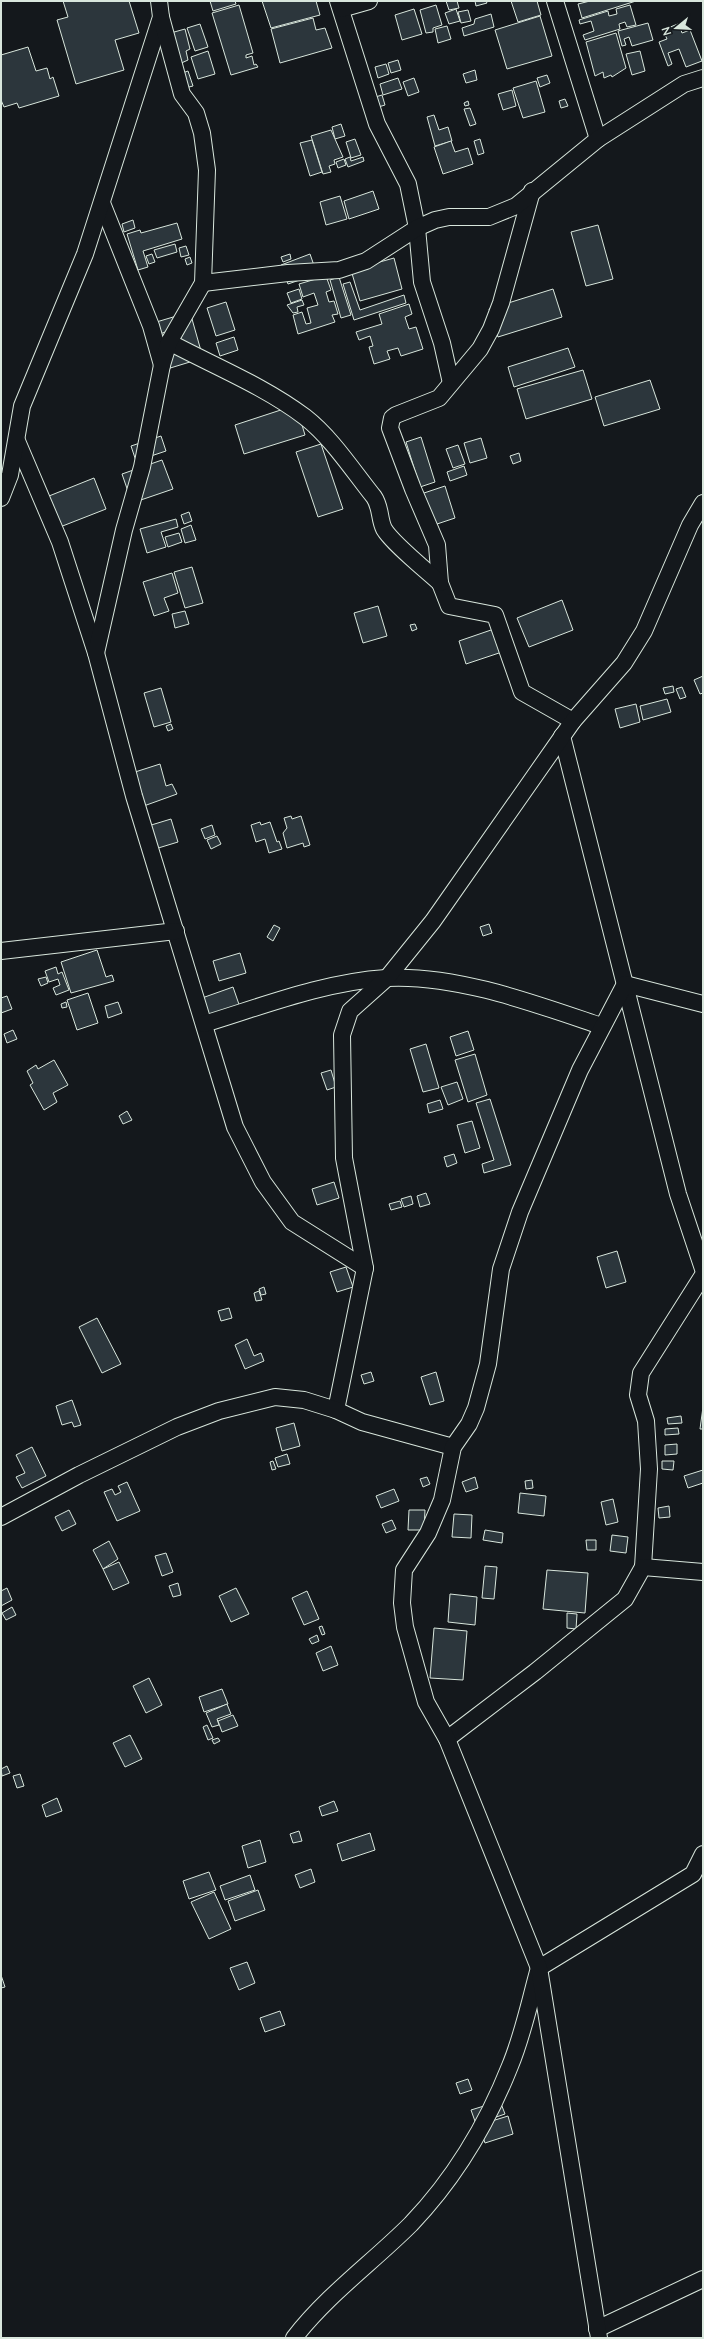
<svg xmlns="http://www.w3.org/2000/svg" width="704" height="2339" viewBox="0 0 704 2339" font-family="Lato,sans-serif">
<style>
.building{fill:#2c363c;stroke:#d8e6dc}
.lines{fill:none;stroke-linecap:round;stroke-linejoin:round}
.minor-casing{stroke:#d8e6dc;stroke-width:18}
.minor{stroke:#14181c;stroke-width:16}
</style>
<rect width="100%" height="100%" fill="#14181c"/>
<g class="building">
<polygon points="63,1 129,1 139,33 115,40 124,70 76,84 57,20 68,17"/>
<polygon points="210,1 235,1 236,4 213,11"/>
<polygon points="262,1 316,1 320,15 271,28"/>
<polygon points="446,1 457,1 459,8 449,10"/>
<polygon points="475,1 486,1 487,3 476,6"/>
<polygon points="511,1 537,1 541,15 518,22"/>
<polygon points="590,1 636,1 582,18 578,4"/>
<polygon points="239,5 253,53 246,55 246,58 252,56 254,65 256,64 258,67 231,75 212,13"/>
<polygon points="436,5 442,25 433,28 433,32 426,33 420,10"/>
<polygon points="630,5 636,25 627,27 625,22 619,24 620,29 585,40 583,35 594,31 591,21 580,24 579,20 608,11 609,16 617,14 616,9"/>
<polygon points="414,9 422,34 402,40 395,15"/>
<polygon points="456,9 460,21 449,24 445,13"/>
<polygon points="468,10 471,21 461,23 458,12"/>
<polygon points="491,14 494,27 464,36 462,28 474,24 475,19"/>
<polygon points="540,16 552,56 507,69 495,30"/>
<polygon points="313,18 316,30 325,28 332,48 280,63 271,29"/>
<polygon points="685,21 687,28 681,30 682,33 690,30 702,61 686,67 679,49 668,53 672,64 668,66 659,42 667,39 663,30"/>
<polygon points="648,23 653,40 632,46 629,37 624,39 626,45 622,46 618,31"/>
<polygon points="200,24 208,47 195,51 187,28"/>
<polygon points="447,26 451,39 438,43 435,29"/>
<polygon points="185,29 190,49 186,51 188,60 177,65 167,34"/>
<polygon points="616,33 626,68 612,77 611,75 604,78 603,72 595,76 586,42"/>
<polygon points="28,47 36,71 47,68 50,79 53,77 59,96 19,108 17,103 4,107 1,100 1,55"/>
<polygon points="208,51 215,74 198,79 191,57"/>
<polygon points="640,51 645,71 632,75 626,54"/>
<polygon points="398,60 401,70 391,73 388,63"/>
<polygon points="386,64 389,74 378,78 375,67"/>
<polygon points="475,70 477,80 466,83 463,74"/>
<polygon points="188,71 193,86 185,88 180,74"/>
<polygon points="547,75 550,83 540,87 537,78"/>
<polygon points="398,78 402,89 383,95 380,84"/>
<polygon points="414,78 419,92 408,96 403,82"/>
<polygon points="536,81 545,112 523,118 513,88"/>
<polygon points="512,90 516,106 503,110 498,94"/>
<polygon points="382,95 385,105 375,108 372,98"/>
<polygon points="565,99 568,106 561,108 559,101"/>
<polygon points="468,101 469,105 465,106 464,103"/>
<polygon points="470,108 476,124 470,126 464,109"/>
<polygon points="434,115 439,130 448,127 452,141 435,146 427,117"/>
<polygon points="341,124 345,136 335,139 332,127"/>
<polygon points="331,130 343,157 334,160 335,164 329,166 331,172 323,174 311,136"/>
<polygon points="355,139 361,155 351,158 346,142"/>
<polygon points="480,139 484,153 478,155 474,141"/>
<polygon points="312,140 322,172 310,176 300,143"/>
<polygon points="451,141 455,152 468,148 473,164 443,174 434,147"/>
<polygon points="350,157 351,161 363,157 364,161 348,167 345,159"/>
<polygon points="344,159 346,165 338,168 336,162"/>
<polygon points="373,191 379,209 349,219 344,201"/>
<polygon points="340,196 347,219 326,225 320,202"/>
<polygon points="133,220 135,228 124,232 122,224"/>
<polygon points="177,223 182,239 143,251 148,267 138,270 127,234 140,230 141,233"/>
<polygon points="598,225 613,279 586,286 571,232"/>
<polygon points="175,244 177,252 157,258 154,250"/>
<polygon points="186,246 189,255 181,257 179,248"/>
<polygon points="152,254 155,262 149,264 146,256"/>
<polygon points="290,254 291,259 283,262 281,257"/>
<polygon points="310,254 317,274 288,284 281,265"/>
<polygon points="190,257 192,263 187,265 185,259"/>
<polygon points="394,258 402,289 360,301 351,270"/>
<polygon points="326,276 331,290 326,292 329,302 334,301 338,314 332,315 335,322 298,334 293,315 302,312 306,324 311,323 307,308 318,305 314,293 303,297 299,284"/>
<polygon points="339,277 351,315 341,318 330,280"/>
<polygon points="350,282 360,310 404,295 406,303 354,320 343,284"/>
<polygon points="299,289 302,299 291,303 287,293"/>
<polygon points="553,289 562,317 498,337 489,309"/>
<polygon points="302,300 304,305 297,307 298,312 293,313 287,305"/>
<polygon points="226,302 235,330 216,336 207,308"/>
<polygon points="409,304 412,314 405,317 409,329 416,327 423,349 401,356 398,348 387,351 390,359 374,364 369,347 373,346 370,336 359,340 356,332 382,324 379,314"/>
<polygon points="190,312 203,358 167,369 168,331 157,335 153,323"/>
<polygon points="234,337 238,350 220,356 216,343"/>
<polygon points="568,348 575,367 514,387 508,367"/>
<polygon points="583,370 592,399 526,419 517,389"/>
<polygon points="650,380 660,409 604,426 595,397"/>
<polygon points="296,405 305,435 244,454 235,425"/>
<polygon points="161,436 166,451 136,461 131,446"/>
<polygon points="421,437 435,482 420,487 406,442"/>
<polygon points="481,438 487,458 470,463 464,443"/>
<polygon points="321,444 343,509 318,517 296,452"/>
<polygon points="458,445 465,464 453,468 446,449"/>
<polygon points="519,453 521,461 513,464 510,456"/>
<polygon points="162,460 173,489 132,503 122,474"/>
<polygon points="464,466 467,475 450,481 447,472"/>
<polygon points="94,478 106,509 60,527 49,496"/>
<polygon points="445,486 455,518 428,527 418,495"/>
<polygon points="189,512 192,521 184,524 181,515"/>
<polygon points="176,519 178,527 161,532 166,547 147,553 140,529"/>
<polygon points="191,525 196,540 185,543 181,529"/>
<polygon points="179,533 182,542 168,547 165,537"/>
<polygon points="192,567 203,603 185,608 174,572"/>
<polygon points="172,573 178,593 164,598 169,611 154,616 143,582"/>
<polygon points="562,600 573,630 529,647 517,618"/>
<polygon points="378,606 387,636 363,643 354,613"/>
<polygon points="185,611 189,624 175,628 172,614"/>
<polygon points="415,624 417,629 412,631 410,625"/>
<polygon points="494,629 502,652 466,664 459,641"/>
<polygon points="703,676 703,693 700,694 694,680"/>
<polygon points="673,686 674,692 665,694 663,688"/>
<polygon points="682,687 686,697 680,699 676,689"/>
<polygon points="161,688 171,722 154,727 144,693"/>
<polygon points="667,699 671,712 643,720 640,706"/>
<polygon points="636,704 640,722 620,728 615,709"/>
<polygon points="171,724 173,729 168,731 166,726"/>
<polygon points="160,764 166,786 172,784 177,794 141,807 132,773"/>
<polygon points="291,816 292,819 301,816 310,845 304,847 303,843 287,848 283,833 287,828 284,818"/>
<polygon points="171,819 178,842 155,849 148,826"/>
<polygon points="260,822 261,825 270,822 277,842 279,841 282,849 269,853 265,839 256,842 251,825"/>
<polygon points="212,825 215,835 205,839 201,829"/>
<polygon points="217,836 221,844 211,849 207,840"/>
<polygon points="489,924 492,933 483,936 480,927"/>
<polygon points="274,925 280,928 273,941 267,937"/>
<polygon points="97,950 106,977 112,975 114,981 71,993 61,962"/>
<polygon points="240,953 246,973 219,981 213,961"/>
<polygon points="56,967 58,974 62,972 69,990 56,995 53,988 60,985 58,979 49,982 45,971"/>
<polygon points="46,977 48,983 41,986 38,979"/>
<polygon points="233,987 243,1016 212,1027 202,998"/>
<polygon points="88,993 98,1023 77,1030 67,1000"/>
<polygon points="7,996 12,1009 1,1013 1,998"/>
<polygon points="66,1002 67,1007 62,1008 61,1004"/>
<polygon points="118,1002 122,1013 108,1018 105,1006"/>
<polygon points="13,1030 17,1039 7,1043 4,1034"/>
<polygon points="468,1031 474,1050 456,1056 450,1037"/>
<polygon points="426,1044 439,1088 423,1092 410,1049"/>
<polygon points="475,1054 487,1095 468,1102 455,1060"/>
<polygon points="54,1060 68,1085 53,1093 57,1102 44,1110 30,1085 33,1083 27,1071 36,1065 38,1069"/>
<polygon points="331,1070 336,1087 327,1090 321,1073"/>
<polygon points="457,1082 463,1099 448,1105 441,1087"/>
<polygon points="490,1099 511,1165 484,1173 482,1164 494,1160 476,1103"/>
<polygon points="440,1100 443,1109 429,1113 427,1104"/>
<polygon points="127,1111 132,1120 123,1124 119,1116"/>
<polygon points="472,1121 480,1148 465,1153 457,1125"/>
<polygon points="454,1154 457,1163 447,1167 444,1157"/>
<polygon points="334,1182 339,1198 317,1205 312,1189"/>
<polygon points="426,1193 430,1204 420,1207 417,1196"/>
<polygon points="411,1196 413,1204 404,1207 401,1199"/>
<polygon points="400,1201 402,1207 391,1210 389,1204"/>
<polygon points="617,1251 626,1282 606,1288 597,1257"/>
<polygon points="346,1267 353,1287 337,1292 330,1272"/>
<polygon points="264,1287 266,1294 261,1295 259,1289"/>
<polygon points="259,1291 262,1300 256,1301 254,1293"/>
<polygon points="229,1308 232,1318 221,1321 218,1311"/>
<polygon points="97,1318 121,1364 102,1373 79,1327"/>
<polygon points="247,1339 254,1356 261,1353 264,1361 245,1369 235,1345"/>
<polygon points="371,1372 374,1381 364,1384 361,1375"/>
<polygon points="436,1372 444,1401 430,1405 421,1377"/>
<polygon points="72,1400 81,1425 74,1427 72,1422 62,1425 56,1406"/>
<polygon points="703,1407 703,1429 700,1429"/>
<polygon points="681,1416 682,1423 668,1424 667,1418"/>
<polygon points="294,1423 300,1446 282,1451 276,1428"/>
<polygon points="678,1428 679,1434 665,1435 665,1429"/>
<polygon points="677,1444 677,1454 665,1455 665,1445"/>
<polygon points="32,1447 46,1476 22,1488 16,1477 25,1473 16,1455"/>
<polygon points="287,1454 290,1464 278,1467 275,1458"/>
<polygon points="273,1461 276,1469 272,1470 270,1462"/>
<polygon points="662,1461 674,1461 673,1470 662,1469"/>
<polygon points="703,1470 703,1483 688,1488 684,1476"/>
<polygon points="427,1477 430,1484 423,1487 420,1479"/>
<polygon points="475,1477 478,1488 466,1492 462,1482"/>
<polygon points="532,1480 533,1488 526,1489 525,1481"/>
<polygon points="127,1482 140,1511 117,1521 104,1492 112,1489 115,1495 121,1492 118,1486"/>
<polygon points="394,1489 399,1501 381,1508 376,1496"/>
<polygon points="520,1493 546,1496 544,1516 518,1513"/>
<polygon points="613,1499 618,1522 606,1525 601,1502"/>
<polygon points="669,1506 670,1517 659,1518 658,1508"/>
<polygon points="69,1510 76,1524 62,1531 55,1517"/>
<polygon points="409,1510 425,1510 424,1530 408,1530"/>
<polygon points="454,1514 472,1515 471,1538 452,1537"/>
<polygon points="392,1520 396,1529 386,1533 382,1524"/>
<polygon points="485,1530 503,1533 502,1543 483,1540"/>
<polygon points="612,1535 628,1537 626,1553 610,1551"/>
<polygon points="586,1540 596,1540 596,1550 587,1550"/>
<polygon points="109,1541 118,1559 103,1569 93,1550"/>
<polygon points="166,1553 173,1572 162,1576 155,1556"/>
<polygon points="119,1562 129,1583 113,1590 103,1569"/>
<polygon points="485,1566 497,1567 494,1599 482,1598"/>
<polygon points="547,1570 588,1573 585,1613 543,1609"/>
<polygon points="178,1583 181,1595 173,1597 169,1586"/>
<polygon points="7,1588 12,1600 1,1606 1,1591"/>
<polygon points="236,1588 249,1614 231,1622 219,1596"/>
<polygon points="307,1591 319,1619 304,1625 292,1598"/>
<polygon points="450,1594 477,1597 475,1625 448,1622"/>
<polygon points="12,1607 16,1615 6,1620 2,1613"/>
<polygon points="567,1613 577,1614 576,1629 567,1628"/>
<polygon points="322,1626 325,1634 322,1635 319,1627"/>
<polygon points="434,1628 467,1631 463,1680 430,1678"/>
<polygon points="317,1635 319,1641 312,1644 309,1639"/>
<polygon points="331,1646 338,1665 323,1671 316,1653"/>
<polygon points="149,1678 162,1705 146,1713 133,1686"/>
<polygon points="222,1689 228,1704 204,1712 199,1697"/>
<polygon points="227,1704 231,1714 217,1719 219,1725 212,1727 206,1713"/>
<polygon points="233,1715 238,1726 222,1732 218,1721"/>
<polygon points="207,1725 213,1738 208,1740 203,1727"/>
<polygon points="130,1735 142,1759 125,1767 113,1743"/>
<polygon points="218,1738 220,1741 214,1744 212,1740"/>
<polygon points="7,1766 10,1773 2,1776 1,1769"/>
<polygon points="20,1774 24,1786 17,1788 13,1776"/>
<polygon points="57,1798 62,1811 46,1817 42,1805"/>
<polygon points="334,1801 338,1811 322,1816 319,1807"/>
<polygon points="299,1831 302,1841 293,1843 290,1834"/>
<polygon points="370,1833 375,1850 342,1861 337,1844"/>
<polygon points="260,1840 266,1862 248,1868 242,1846"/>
<polygon points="311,1869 315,1882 300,1888 295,1875"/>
<polygon points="209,1872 216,1890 189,1899 183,1881"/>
<polygon points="250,1875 255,1890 225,1900 220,1886"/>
<polygon points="258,1890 265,1910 235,1921 228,1901"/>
<polygon points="214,1892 231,1929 209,1939 191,1902"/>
<polygon points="247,1962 255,1983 239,1990 230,1968"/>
<polygon points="1,1975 5,1987 1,1988"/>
<polygon points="280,2011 285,2025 265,2032 260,2018"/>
<polygon points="468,2079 472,2090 460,2094 456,2083"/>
<polygon points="500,2101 505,2114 476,2124 471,2110"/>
<polygon points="508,2116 513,2134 485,2143 479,2125"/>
</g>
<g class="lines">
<g class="minor-casing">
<g id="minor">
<polyline points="338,1 377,124 408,184 417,228 422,282 442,343 451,383"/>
<polyline points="555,1 598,139"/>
<polyline points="341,9 369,1"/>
<polyline points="532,191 501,303 491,329 480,349 439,398 396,415 392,418 390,428 413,489 437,545 440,583 449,606 495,615 522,692 573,721"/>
<polyline points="102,203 151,326 162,365"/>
<polyline points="203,283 288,273 339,270 366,261 417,228 435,220 449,217 489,217 516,206 598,139 684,84 703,78"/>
<path d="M169,342C214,366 264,386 305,417C332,438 353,471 374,497C381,507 379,519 384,529C392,543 427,571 440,583"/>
<polyline points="17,441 60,542 96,653 134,796 235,1127 263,1182 292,1222 365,1268"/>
<polyline points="1,498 10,475 22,406 85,254 161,17 159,1"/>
<polyline points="96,653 124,530 142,467 162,365 169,342 203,283 207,170 202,133 196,113 182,94 161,17"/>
<polyline points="562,736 678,1194 703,1269"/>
<polyline points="1,951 176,931"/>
<path d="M204,1024C263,1006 324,982 386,978C456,974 536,1004 601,1026"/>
<polyline points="336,1410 365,1268 344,1158 342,1035 350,1011 387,978 433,921 573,721 624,663 644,631 690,525 703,503"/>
<polyline points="1,1517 79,1475 177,1427 219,1411 275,1397 304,1400 336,1410 362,1422 453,1447"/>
<polyline points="643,1567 649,1469 646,1421 638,1395 641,1373 703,1275"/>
<polyline points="447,1739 535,1672 625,1599 643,1567 703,1572"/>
<polyline points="597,2329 703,2279"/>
<path d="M294,2338C327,2295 373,2262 411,2224C454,2179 487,2124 510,2066C523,2035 530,2000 539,1968L693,1874L703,1854"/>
<polyline points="599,2338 539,1968 447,1739 426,1702 405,1627 402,1603 404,1570 428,1533 442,1500 453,1447 469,1424 476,1408 488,1364 501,1269 520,1212 580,1070 625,984 703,1004"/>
</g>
</g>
<use href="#minor" class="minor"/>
</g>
<rect width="704" height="2339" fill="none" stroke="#d8e6dc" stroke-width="4"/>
<g transform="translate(676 28) rotate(252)" stroke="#14181c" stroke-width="3" paint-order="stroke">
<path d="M0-3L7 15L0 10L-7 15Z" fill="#d8e6dc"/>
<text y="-6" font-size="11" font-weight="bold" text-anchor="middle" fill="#d8e6dc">N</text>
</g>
</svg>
